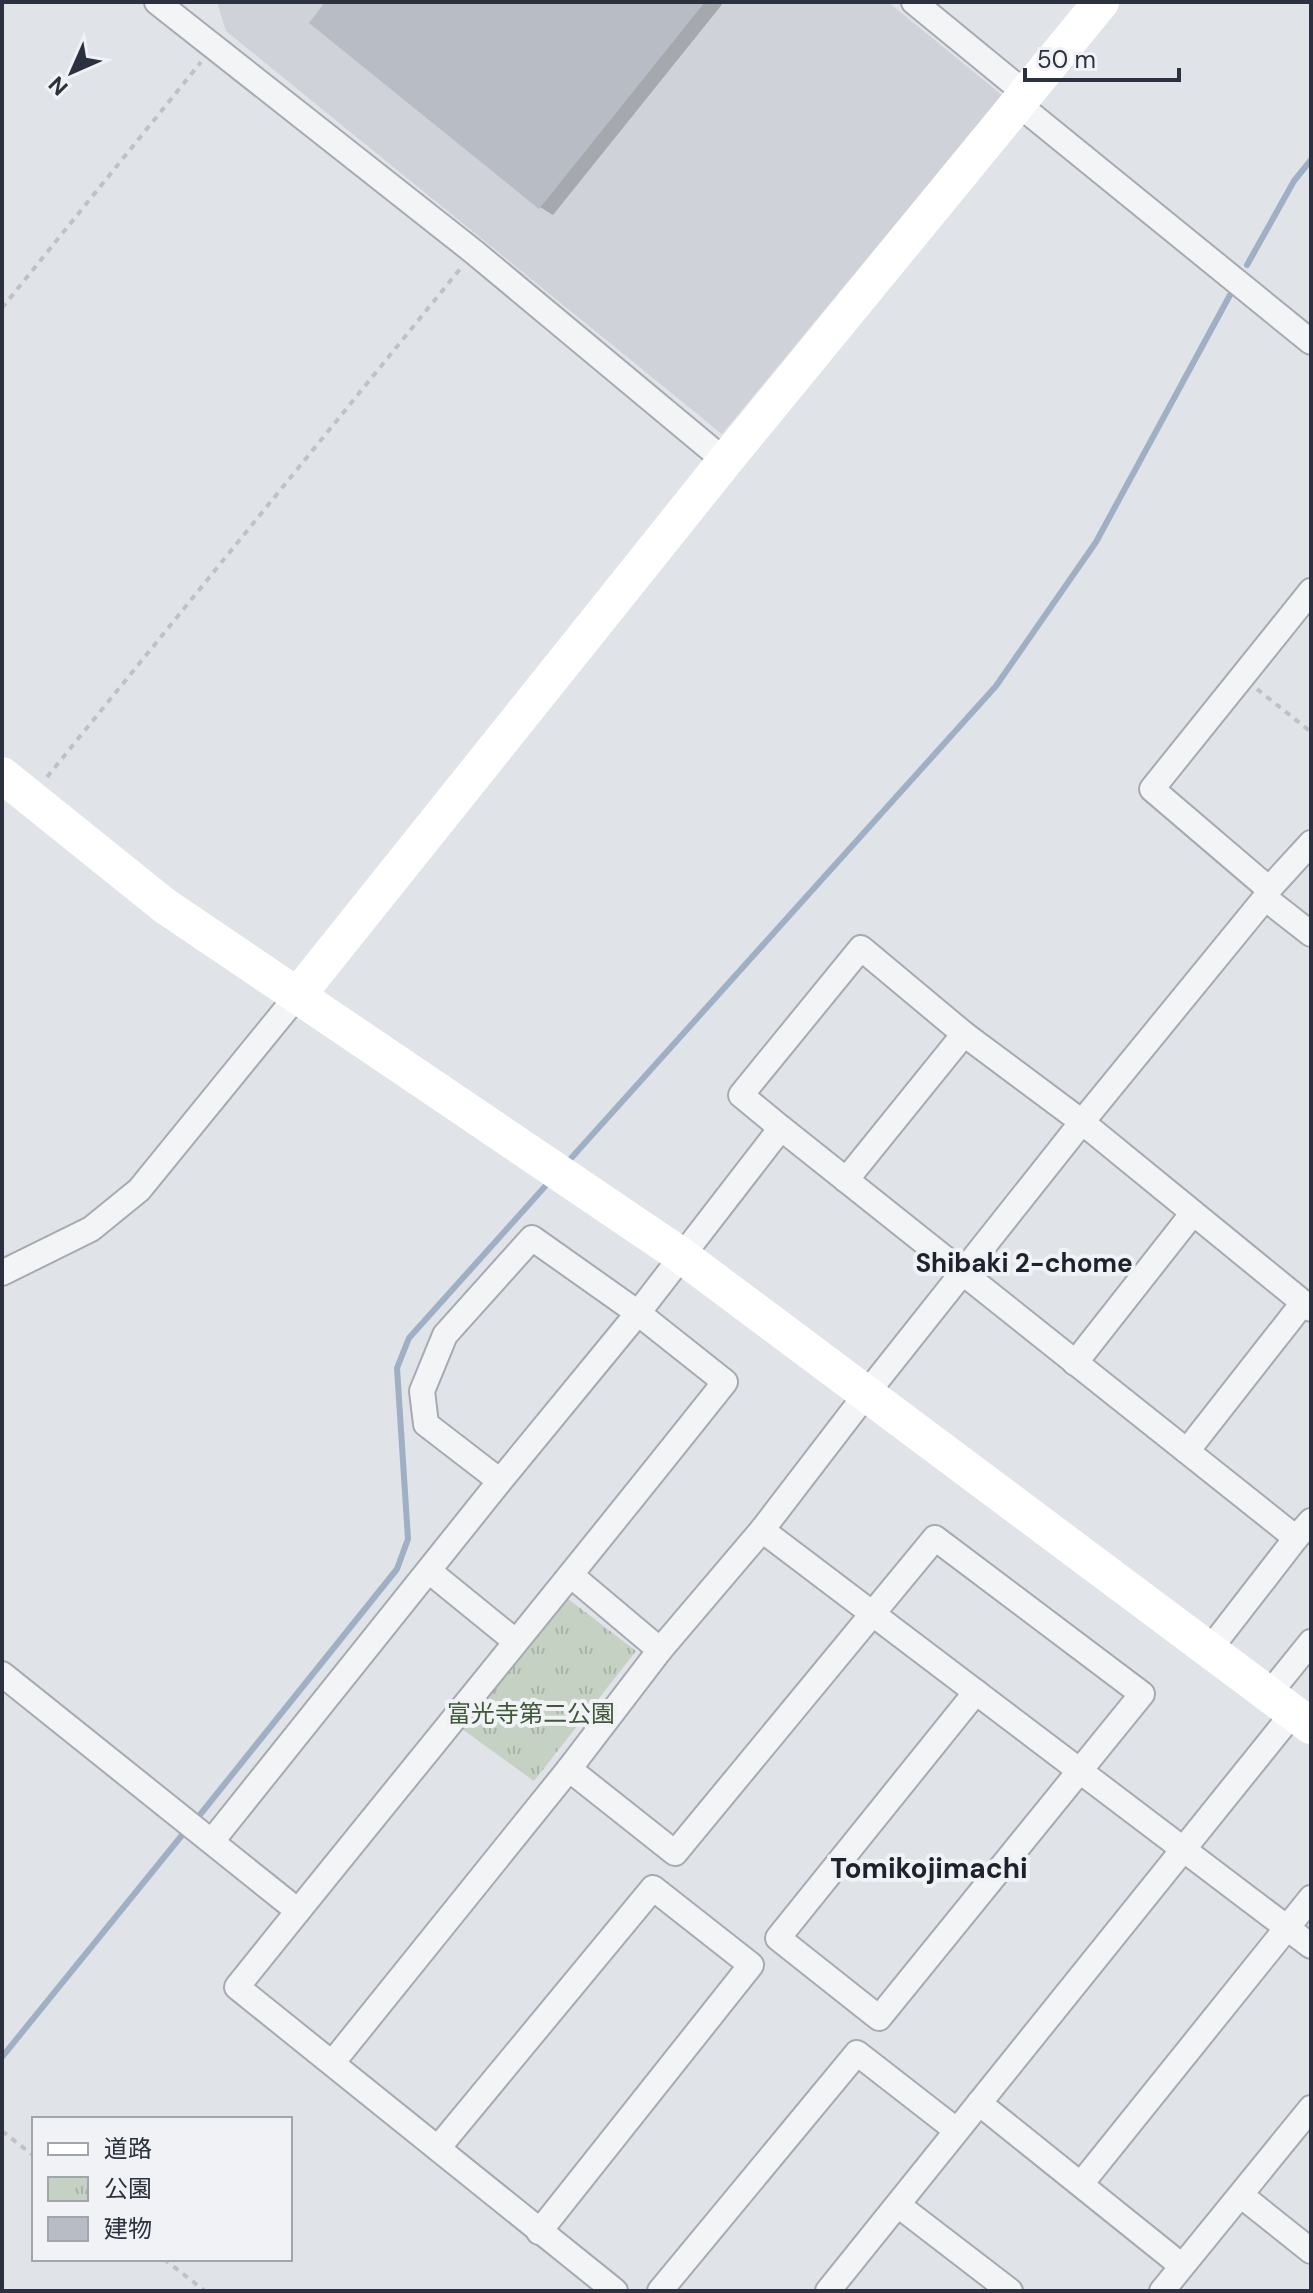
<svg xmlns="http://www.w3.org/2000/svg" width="1313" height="2293" viewBox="0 0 1313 2293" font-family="'DM Sans','Noto Sans JP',sans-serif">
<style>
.built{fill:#cfd2d9}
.park{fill:url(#park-tufts)}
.shadow{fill:#0003}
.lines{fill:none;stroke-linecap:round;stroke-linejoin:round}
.stream{stroke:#9fafc4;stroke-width:6}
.building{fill:#b8bcc4}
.street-casing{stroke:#a6aab2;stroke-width:28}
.path{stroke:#bfc1c6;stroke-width:4;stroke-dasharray:6 6;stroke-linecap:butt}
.street{stroke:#f3f4f6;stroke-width:24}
.secondary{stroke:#fff;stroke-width:36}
.labels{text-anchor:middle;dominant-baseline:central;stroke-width:8;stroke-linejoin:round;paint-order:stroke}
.park-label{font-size:24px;fill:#3e5839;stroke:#f0f2f5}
.neighbourhood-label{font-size:26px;font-weight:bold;fill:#1d222e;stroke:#f0f2f5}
.quarter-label{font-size:28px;font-weight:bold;fill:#1d222e;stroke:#f0f2f5}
</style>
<defs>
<pattern id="park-tufts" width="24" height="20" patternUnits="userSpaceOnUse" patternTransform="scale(2)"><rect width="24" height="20" fill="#c5d1c2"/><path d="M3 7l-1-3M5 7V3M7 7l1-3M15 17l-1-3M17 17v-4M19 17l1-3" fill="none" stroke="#a9b4a8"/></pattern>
</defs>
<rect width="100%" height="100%" fill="#e0e3e8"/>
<polygon class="built" points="217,2 888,2 1002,95 722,434 226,31"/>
<polygon class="park" points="567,1598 636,1651 534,1781 462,1729"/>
<polygon class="shadow" points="327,2 724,2 553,215 540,207"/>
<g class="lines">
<g class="stream">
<polyline points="1247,265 1294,181 1311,160"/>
<polyline points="565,1165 996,686 1096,542 1230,295"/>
<polyline points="195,1821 397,1569 408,1539 397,1368 409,1338 549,1182"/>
<polyline points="2,2057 187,1829"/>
</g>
</g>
<polygon class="building" points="325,2 705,2 539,209 309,23"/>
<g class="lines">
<g class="street-casing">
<g id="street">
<polyline points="157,2 474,252 725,461"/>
<polyline points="914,2 1025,93"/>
<polyline points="1017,103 1311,342"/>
<polyline points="1269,889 1152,789 1311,591"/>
<polyline points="1265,898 1311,934"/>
<polyline points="781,1128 741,1095 861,948 964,1034 1082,1122 1311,1309"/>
<polyline points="846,1180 964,1034"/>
<polyline points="2,1273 91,1229 139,1190 297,996"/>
<polyline points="1075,1363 1193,1213"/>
<polyline points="1187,1451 1303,1303"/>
<polyline points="762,1530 1311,1946"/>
<polyline points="429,1571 515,1641"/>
<polyline points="572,1576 660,1650"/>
<polyline points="1210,1649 1296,1538"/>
<polyline points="2,1674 298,1911"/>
<polyline points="1269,1694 1311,1642"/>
<polyline points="569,1769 675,1853 935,1538 1142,1694 879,2018 778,1938 976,1692"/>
<polyline points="212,1841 500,1481 638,1313 532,1238 445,1335 422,1391 426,1424 500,1481"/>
<polyline points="333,2062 569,1769 660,1650 762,1530 867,1393 1082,1122 1265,898 1269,889 1311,843"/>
<polyline points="979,2103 1182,2266"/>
<polyline points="438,2148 653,1888 751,1965 539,2232"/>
<polyline points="1081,2184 1311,1898"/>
<polyline points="1242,2196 1311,2251"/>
<polyline points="898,2205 1010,2291"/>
<path d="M615,2291L237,1987C399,1785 564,1585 725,1382L638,1313L781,1128L1296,1538L1311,1521"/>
<polyline points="660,2291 857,2053 956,2130"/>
<polyline points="828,2291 1293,1713"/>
<polyline points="1162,2291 1311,2108"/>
</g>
</g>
<g class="path">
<polyline points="2,308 201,62"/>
<polyline points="1257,689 1311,732"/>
<polyline points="47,777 460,269"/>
<polyline points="2,2131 34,2156"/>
<polyline points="164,2259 205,2291"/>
</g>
<use href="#street" class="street"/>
<g class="secondary">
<polyline points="2,775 165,906 682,1256 1311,1726"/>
<polyline points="297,996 725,461 1101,2"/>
</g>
</g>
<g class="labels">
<g class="park-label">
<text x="531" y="1713">富光寺第二公園</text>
</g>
<g class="neighbourhood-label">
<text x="1024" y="1263">Shibaki 2-chome</text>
</g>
<g class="quarter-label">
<text x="929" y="1868">Tomikojimachi</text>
</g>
</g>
<rect width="1313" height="2293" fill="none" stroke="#2b313e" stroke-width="8"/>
<rect x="32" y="2117" width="260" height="144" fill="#f0f2f5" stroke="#a1a5ac" stroke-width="2"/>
<rect x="48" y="2143" width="40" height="12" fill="#ffffff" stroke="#a1a5ac" stroke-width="2"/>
<text x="104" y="2157" font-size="24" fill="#2b313e">道路</text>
<rect x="48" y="2177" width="40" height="24" fill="url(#park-tufts)" stroke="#a1a5ac" stroke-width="2"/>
<text x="104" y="2197" font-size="24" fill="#2b313e">公園</text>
<rect x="48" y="2217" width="40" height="24" fill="#b8bcc4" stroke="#a1a5ac" stroke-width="2"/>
<text x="104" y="2237" font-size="24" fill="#2b313e">建物</text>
<g transform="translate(72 72) rotate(225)" stroke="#f0f2f5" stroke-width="6" paint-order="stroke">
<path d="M0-6L14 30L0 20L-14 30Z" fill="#2b313e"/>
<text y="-12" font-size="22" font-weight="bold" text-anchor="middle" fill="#2b313e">N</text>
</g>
<path d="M1025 68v12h154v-12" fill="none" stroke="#2b313e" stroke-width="4"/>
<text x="1037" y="68" font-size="24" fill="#2b313e" stroke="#f0f2f5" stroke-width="6" paint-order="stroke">50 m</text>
</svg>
